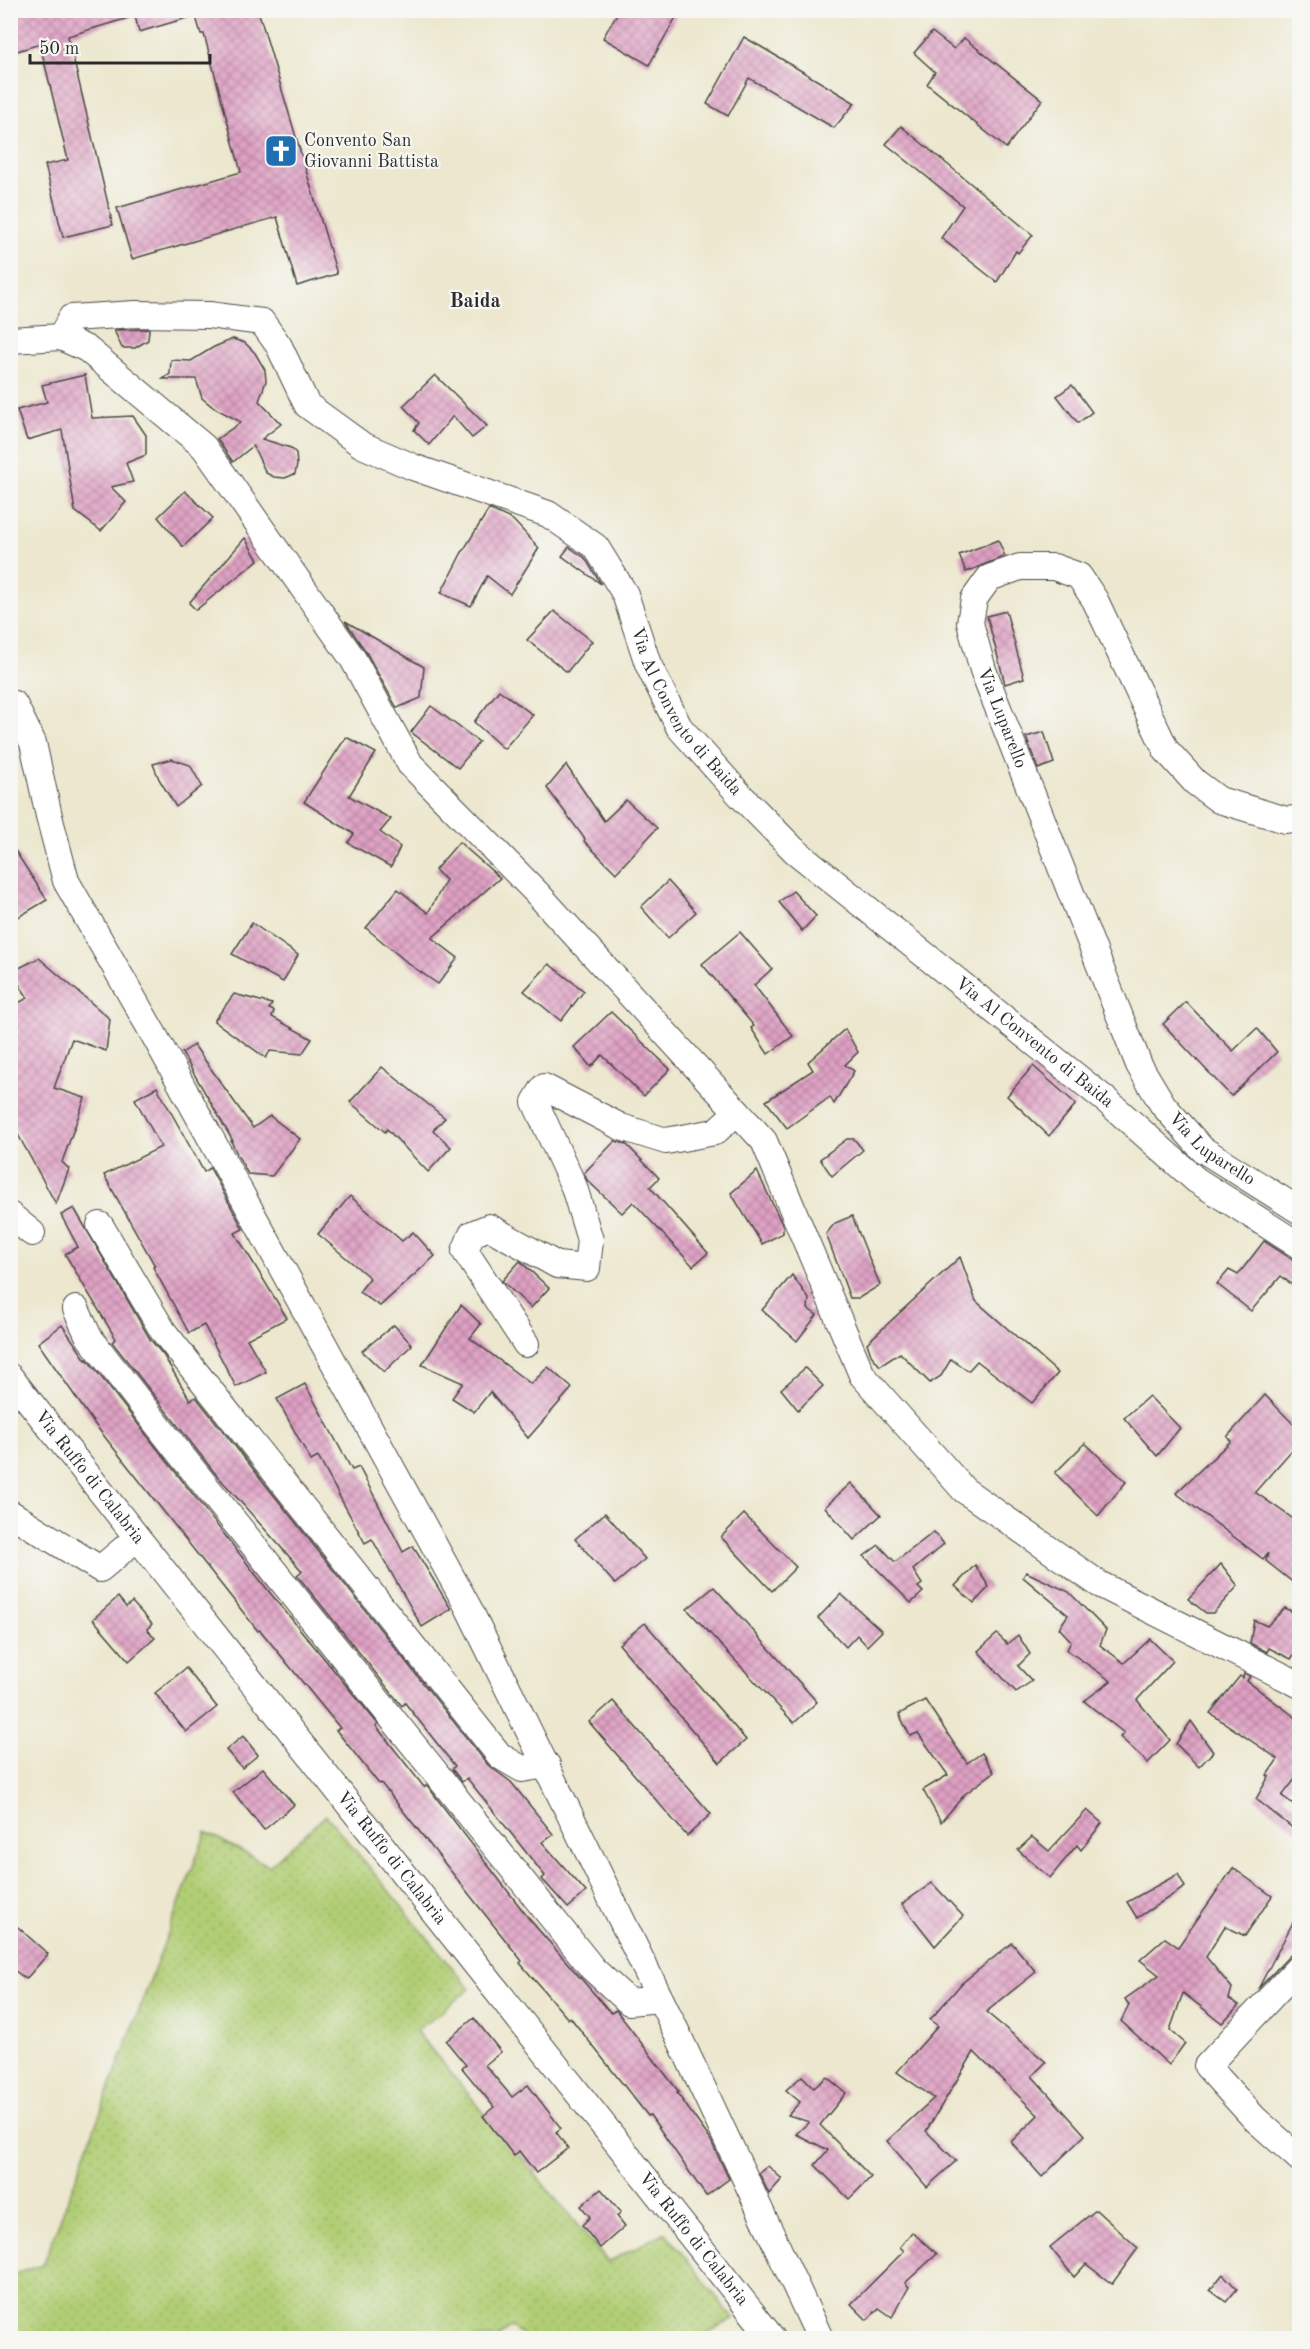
<svg xmlns="http://www.w3.org/2000/svg" width="1310" height="2349" viewBox="0 0 1310 2349" font-family="'Old Standard TT',serif">
<style>
.grass{fill:url(#grass-dots);stroke:#6e7c50;stroke-width:1.5}
.building{fill:url(#building-cross-hatch)}
.lines{fill:none;stroke-linecap:round;stroke-linejoin:round}
.minor-casing{stroke:#484743;stroke-width:28}
.minor{stroke:#fff;stroke-width:26}
.labels{text-anchor:middle;dominant-baseline:central;stroke-width:4.5;stroke-linejoin:round;paint-order:stroke}
.poi-label{font-size:18px;fill:#2b2b2b;stroke:#f6f6f2;text-anchor:start}
.street-label{font-size:18px;fill:#2b2b2b;stroke:#f6f6f2}
.neighbourhood-label{font-size:20px;font-weight:bold;fill:#2b2b2b;stroke:#f6f6f2}
</style>
<defs>
<pattern id="grass-dots" width="8" height="8" patternUnits="userSpaceOnUse" patternTransform="scale(1.5)"><rect width="8" height="8" fill="#b1ce75"/><path d="M2 2h.1M6 6h.1" fill="none" stroke="#98b165" stroke-width="1.8" stroke-linecap="round"/></pattern>
<pattern id="building-cross-hatch" width="8" height="8" patternUnits="userSpaceOnUse" patternTransform="scale(1.5)"><rect width="8" height="8" fill="#dfa1c4"/><path d="M0 0l8 8M0 8l8-8" fill="none" stroke="#b5839f"/></pattern>
</defs>
<rect width="100%" height="100%" fill="#f6f6f2"/>
<filter id="ink" filterUnits="userSpaceOnUse"><feTurbulence type="fractalNoise" baseFrequency=".0167" numOctaves="2"/><feDisplacementMap in="SourceGraphic" scale="12" xChannelSelector="R" yChannelSelector="G"/><feConvolveMatrix kernelMatrix="1 2 1 2 8 2 1 2 1" color-interpolation-filters="sRGB"/></filter>
<filter id="wash" filterUnits="userSpaceOnUse"><feTurbulence type="fractalNoise" baseFrequency=".008" numOctaves="4" result="noise"/><feDisplacementMap in="SourceGraphic" scale="24" xChannelSelector="R" yChannelSelector="G"/><feGaussianBlur stdDeviation="1.35" result="paint"/><feColorMatrix in="noise" values="0 0 0 0 0 0 0 0 0 0 0 0 0 0 0 0 0 1.4 0 .05"/><feComposite in="paint" operator="in"/></filter>
<g filter="url(#wash)">
<rect width="100%" height="100%" fill="#ece7ce"/>
<polygon class="grass" points="326,1815 470,1989 416,2031 608,2262 665,2232 734,2319 698,2338 526,2338 511,2327 498,2338 211,2338 203,2334 200,2338 11,2338 11,2275 43,2265 206,1832 269,1866"/>
<g id="blocks">
<g class="building">
<polygon points="10,10 193,10 194,16 139,32 135,16 68,36 113,225 63,237 45,165 68,160 40,44 14,52 10,39"/>
<polygon points="194,10 258,10 337,274 297,286 277,217 132,259 117,208 241,172 204,34 201,34"/>
<polygon points="619,10 680,10 649,65 603,38"/>
<polygon points="932,32 954,49 964,38 1042,100 1006,148 927,84 935,72 914,53"/>
<polygon points="744,37 763,48 855,103 834,128 749,78 728,116 707,104"/>
<polygon points="901,126 1033,235 1018,253 1016,251 997,282 941,238 963,206 886,144"/>
<polygon points="149,329 148,340 135,348 122,348 114,330"/>
<polygon points="233,339 245,343 255,353 265,370 266,381 259,401 281,424 262,439 291,448 296,453 297,465 295,474 285,478 274,477 266,473 253,446 233,462 217,439 241,422 213,407 202,398 196,379 163,379 170,374 171,360 191,361 214,347"/>
<polygon points="85,375 92,418 133,416 146,435 146,455 126,463 133,482 111,487 126,502 101,531 75,511 62,430 27,440 17,410 47,402 42,385"/>
<polygon points="435,375 487,426 472,438 453,416 429,445 414,430 419,423 403,406"/>
<polygon points="1072,385 1092,412 1078,423 1057,396"/>
<polygon points="185,491 213,518 183,547 158,517"/>
<polygon points="489,509 513,520 539,548 510,594 487,576 471,606 441,593 461,554"/>
<polygon points="245,538 258,560 196,610 189,603"/>
<polygon points="998,540 1005,556 966,572 959,555"/>
<polygon points="569,547 585,558 601,584 562,556"/>
<polygon points="554,611 592,641 567,672 527,640"/>
<polygon points="1006,611 1024,678 1005,684 987,616"/>
<polygon points="345,621 424,667 421,698 397,708 366,652"/>
<polygon points="499,690 533,715 504,749 474,722"/>
<polygon points="431,706 479,742 458,768 411,732"/>
<polygon points="1044,732 1054,763 1038,769 1026,737"/>
<polygon points="346,737 376,753 349,796 391,819 380,832 400,847 391,867 348,843 354,834 304,802"/>
<polygon points="172,759 190,765 202,786 176,807 159,779 153,764"/>
<polygon points="566,765 604,821 626,800 657,828 616,873 584,841 585,839 547,788"/>
<polygon points="459,842 500,878 432,938 458,958 438,984 409,964 366,928 398,889 428,913 446,880 435,870"/>
<polygon points="10,843 47,900 10,922"/>
<polygon points="668,881 696,912 668,938 641,907"/>
<polygon points="793,891 816,916 802,931 779,902"/>
<polygon points="252,923 298,955 283,982 232,954"/>
<polygon points="740,932 772,969 754,985 793,1036 768,1054 751,1028 754,1026 702,964"/>
<polygon points="39,958 110,1019 106,1051 72,1039 54,1088 85,1098 62,1162 69,1169 56,1204 10,1120 10,1007 28,998 11,972"/>
<polygon points="549,964 584,991 561,1021 524,991"/>
<polygon points="234,994 272,1004 269,1009 274,1011 272,1017 312,1039 302,1054 270,1051 266,1058 214,1021"/>
<polygon points="1186,1002 1233,1051 1257,1028 1277,1052 1231,1096 1163,1024"/>
<polygon points="611,1012 670,1069 644,1096 602,1055 591,1067 574,1047"/>
<polygon points="845,1029 858,1052 845,1065 854,1071 834,1104 830,1097 787,1128 766,1101 813,1070 808,1062"/>
<polygon points="194,1045 253,1128 270,1116 300,1139 272,1176 248,1174 237,1154 231,1141 233,1141 182,1053"/>
<polygon points="1033,1066 1076,1104 1049,1136 1007,1096"/>
<polygon points="382,1067 445,1118 433,1130 451,1147 428,1172 387,1129 385,1132 350,1102"/>
<polygon points="157,1087 204,1172 210,1168 243,1229 235,1233 287,1318 247,1339 266,1372 236,1387 204,1325 189,1333 153,1267 155,1266 104,1175 161,1147 135,1099"/>
<polygon points="847,1139 854,1139 863,1150 832,1176 820,1159"/>
<polygon points="615,1141 626,1144 659,1178 650,1187 708,1253 693,1266 633,1202 622,1213 587,1180 584,1173"/>
<polygon points="757,1171 783,1226 783,1233 762,1244 731,1193"/>
<polygon points="350,1196 402,1241 413,1232 435,1256 380,1306 359,1292 370,1278 318,1234"/>
<polygon points="74,1208 150,1339 164,1356 190,1400 196,1397 488,1765 511,1782 553,1834 542,1842 586,1892 568,1908 542,1879 545,1876 467,1778 462,1782 452,1769 455,1766 405,1703 402,1706 297,1575 302,1571 214,1472 112,1342 116,1339 65,1254 78,1247 61,1215"/>
<polygon points="852,1216 880,1285 859,1298 850,1298 826,1234 835,1223"/>
<polygon points="1264,1241 1292,1259 1299,1261 1299,1290 1281,1276 1251,1311 1217,1284 1229,1270 1238,1275"/>
<polygon points="960,1257 976,1301 1058,1373 1032,1403 977,1361 968,1371 951,1359 941,1376 930,1383 900,1353 880,1366 871,1355 867,1343"/>
<polygon points="520,1261 549,1288 531,1308 502,1281"/>
<polygon points="792,1275 809,1299 808,1309 817,1315 797,1341 762,1310"/>
<polygon points="461,1305 481,1324 470,1338 531,1384 548,1367 572,1388 528,1438 490,1392 474,1412 452,1398 463,1383 422,1365"/>
<polygon points="62,1325 86,1360 87,1359 271,1594 378,1724 376,1726 424,1787 427,1785 438,1800 530,1920 611,2013 616,2010 679,2092 677,2093 710,2139 729,2179 706,2196 650,2115 648,2116 570,2017 568,2019 520,1963 522,1961 381,1783 379,1784 336,1730 340,1728 260,1630 258,1631 93,1422 38,1343"/>
<polygon points="394,1325 412,1345 384,1372 362,1351"/>
<polygon points="805,1368 823,1386 798,1410 781,1389"/>
<polygon points="305,1384 352,1470 359,1467 403,1552 413,1546 451,1609 422,1627 372,1539 365,1543 318,1457 311,1461 277,1399"/>
<polygon points="1265,1395 1299,1430 1299,1442 1255,1492 1299,1523 1299,1587 1266,1561 1268,1553 1263,1559 1176,1493 1231,1441 1227,1437"/>
<polygon points="1149,1396 1180,1428 1157,1456 1124,1418"/>
<polygon points="1085,1443 1126,1482 1098,1516 1055,1473"/>
<polygon points="851,1483 881,1515 854,1540 825,1507"/>
<polygon points="605,1513 645,1559 615,1584 575,1539"/>
<polygon points="744,1514 796,1567 772,1591 721,1537"/>
<polygon points="934,1532 944,1544 913,1570 922,1584 918,1587 923,1592 911,1603 864,1556 879,1545 895,1562"/>
<polygon points="1221,1564 1238,1586 1213,1613 1206,1613 1188,1599"/>
<polygon points="975,1565 989,1587 974,1603 955,1586"/>
<polygon points="1026,1572 1069,1592 1106,1630 1100,1645 1124,1663 1150,1639 1173,1661 1137,1700 1170,1740 1148,1763 1120,1737 1124,1733 1084,1701 1111,1681 1067,1650 1071,1641 1059,1628 1068,1615 1023,1577"/>
<polygon points="714,1587 817,1702 794,1723 687,1609"/>
<polygon points="841,1594 882,1631 867,1646 857,1635 846,1647 818,1618"/>
<polygon points="118,1597 126,1607 132,1602 152,1624 147,1629 155,1638 129,1661 93,1619"/>
<polygon points="1285,1608 1299,1615 1299,1647 1291,1659 1269,1648 1267,1652 1250,1643 1254,1620 1267,1626"/>
<polygon points="645,1623 746,1740 720,1763 619,1644"/>
<polygon points="997,1634 1007,1644 1018,1635 1030,1654 1018,1666 1032,1681 1016,1692 978,1651"/>
<polygon points="186,1668 217,1707 186,1732 155,1693"/>
<polygon points="1244,1673 1250,1676 1247,1681 1299,1720 1299,1774 1282,1796 1299,1808 1299,1833 1256,1799 1269,1776 1267,1775 1278,1759 1210,1713 1240,1676 1243,1678"/>
<polygon points="925,1700 967,1763 982,1753 994,1772 965,1794 941,1822 923,1790 948,1775 918,1733 910,1736 899,1714"/>
<polygon points="613,1701 711,1814 687,1836 589,1722"/>
<polygon points="1191,1721 1213,1752 1199,1767 1176,1744"/>
<polygon points="243,1736 258,1755 242,1768 226,1750"/>
<polygon points="263,1768 294,1805 264,1830 233,1792"/>
<polygon points="1087,1810 1102,1823 1081,1850 1077,1845 1050,1878 1018,1850 1032,1837 1049,1851"/>
<polygon points="1233,1868 1272,1896 1245,1936 1225,1926 1206,1957 1232,1988 1229,1999 1239,2005 1222,2023 1183,1993 1170,2030 1185,2043 1169,2065 1121,2021 1129,2005 1125,1999 1159,1975 1140,1960 1165,1938 1178,1947"/>
<polygon points="1178,1874 1185,1887 1137,1918 1127,1902"/>
<polygon points="932,1883 963,1916 935,1946 902,1904"/>
<polygon points="1299,1911 1299,1951 1289,1956 1258,1989"/>
<polygon points="10,1920 48,1954 26,1979 10,1967"/>
<polygon points="1012,1943 1036,1972 986,2012 1046,2062 1032,2076 1085,2135 1042,2177 1011,2142 1038,2115 974,2052 926,2131 956,2161 927,2187 887,2141 934,2098 897,2072 938,2026 930,2020 962,1983"/>
<polygon points="474,2018 501,2052 485,2065 512,2097 528,2085 561,2128 556,2132 568,2148 536,2173 519,2151 514,2156 483,2116 494,2107 462,2068 466,2065 446,2041"/>
<polygon points="802,2076 814,2088 827,2077 846,2093 820,2125 871,2177 849,2199 815,2165 828,2150 796,2134 809,2122 788,2115 800,2102 786,2090"/>
<polygon points="768,2166 782,2179 769,2194 759,2173"/>
<polygon points="601,2189 621,2212 617,2216 625,2226 600,2248 582,2225 590,2217 581,2206"/>
<polygon points="1096,2210 1138,2248 1112,2284 1086,2264 1074,2277 1050,2247"/>
<polygon points="912,2232 937,2254 905,2283 909,2287 892,2317 879,2308 867,2320 851,2304 904,2251 900,2247"/>
<polygon points="1223,2274 1237,2289 1226,2302 1210,2290"/>
</g>
</g>
</g>
<g filter="url(#ink)">
<use href="#blocks" fill-opacity="0" stroke="#484743" stroke-width="1.5"/>
<g class="lines">
<g class="minor-casing">
<g id="minor">
<path id="s1" d="M61,337L71,318L135,314L209,315L262,322L279,346L307,405L362,445L413,467L548,514L596,547L625,594L648,664L679,727L741,796L794,850L1107,1101L1196,1180L1300,1246"/>
<polyline points="10,340 61,337 87,349 204,447 353,659 410,764 536,892 764,1141 862,1375 964,1490 1099,1584 1300,1685"/>
<polyline points="10,703 14,704 33,743 49,816 66,881 154,1035 468,1607 677,2033 820,2338"/>
<path id="s2" d="M1300,818L1286,820L1219,800L1195,782L1166,750L1095,600L1079,576L1054,567H1020L989,578L974,599L970,623L983,670L1139,1065L1163,1105L1202,1149L1300,1211"/>
<polyline points="10,1215 32,1233"/>
<polyline points="100,1225 163,1331 500,1756 522,1769 547,1765"/>
<polyline points="76,1309 89,1337 181,1455 593,1969 629,2002 660,1999"/>
<polyline points="526,1344 465,1251 472,1234 489,1227 557,1265 587,1268 590,1240 574,1187 535,1102 544,1087 621,1127 666,1141 715,1132 737,1112"/>
<path id="s3" d="M10,1377L772,2338"/>
<polyline points="10,1513 100,1569 137,1538"/>
<polyline points="1300,1966 1207,2066 1254,2118 1300,2159"/>
</g>
</g>
<use href="#minor" class="minor"/>
</g>
</g>
<defs>
<g id="church-square" transform="scale(1.725)"><rect x="-9" y="-9" width="18" height="18" rx="4" fill="#1f6fb2" stroke="#f6f6f2"/><path d="M-1.2-6h2.4v3.5h3.3v2.4h-3.3V6h-2.4V-.1h-3.3v-2.4h3.3Z" fill="#fff"/></g>
</defs>
<g fill-rule="evenodd">
<use href="#church-square" x="281" y="151"/>
</g>
<g class="labels">
<g class="poi-label">
<text x="304" y="141">Convento San<tspan x="304" dy="21">Giovanni Battista</tspan></text>
</g>
<g class="street-label">
<text stroke="none"><textPath href="#s1" startOffset="822">Via Al Convento di Baida</textPath></text>
<text stroke="none"><textPath href="#s2" startOffset="596">Via Luparello</textPath></text>
<text stroke="none"><textPath href="#s1" startOffset="1308">Via Al Convento di Baida</textPath></text>
<text stroke="none"><textPath href="#s2" startOffset="1082">Via Luparello</textPath></text>
<text stroke="none"><textPath href="#s3" startOffset="128">Via Ruffo di Calabria</textPath></text>
<text stroke="none"><textPath href="#s3" startOffset="614">Via Ruffo di Calabria</textPath></text>
<text stroke="none"><textPath href="#s3" startOffset="1100">Via Ruffo di Calabria</textPath></text>
</g>
<g class="neighbourhood-label">
<text x="475" y="302">Baida</text>
</g>
</g>
<rect width="1310" height="2349" fill="none" stroke="#f6f6f2" stroke-width="36"/>
<path d="M30 54v9h180v-9" fill="none" stroke="#2b2b2b" stroke-width="3"/>
<text x="39" y="54" font-size="18" fill="#2b2b2b" stroke="#f6f6f2" stroke-width="4.5" paint-order="stroke">50 m</text>
</svg>
